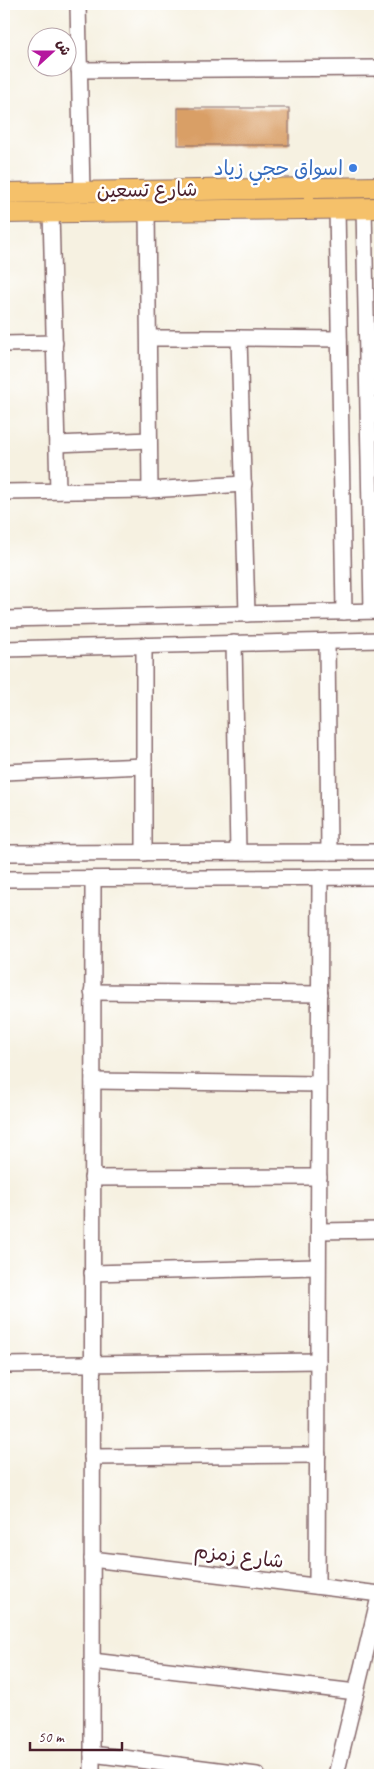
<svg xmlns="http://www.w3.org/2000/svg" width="384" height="1779" viewBox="0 0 384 1779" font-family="Caveat,'Playpen Sans Arabic',sans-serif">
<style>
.building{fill:#d99f66}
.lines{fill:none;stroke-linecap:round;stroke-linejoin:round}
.minor-casing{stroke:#86686b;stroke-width:18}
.major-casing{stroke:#86686b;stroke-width:22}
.minor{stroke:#fff;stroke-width:15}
.major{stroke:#f5c16b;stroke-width:20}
.shop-dot{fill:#3f7fe0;stroke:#fff;stroke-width:2}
.labels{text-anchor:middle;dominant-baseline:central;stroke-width:5;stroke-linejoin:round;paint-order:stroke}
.shop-label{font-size:20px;fill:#366cbe;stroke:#fff;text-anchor:end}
.street-label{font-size:20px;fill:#4a1f2b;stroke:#fff}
</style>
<rect width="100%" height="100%" fill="#fff"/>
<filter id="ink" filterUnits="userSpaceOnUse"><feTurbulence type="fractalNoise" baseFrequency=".02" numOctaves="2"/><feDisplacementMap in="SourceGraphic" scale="10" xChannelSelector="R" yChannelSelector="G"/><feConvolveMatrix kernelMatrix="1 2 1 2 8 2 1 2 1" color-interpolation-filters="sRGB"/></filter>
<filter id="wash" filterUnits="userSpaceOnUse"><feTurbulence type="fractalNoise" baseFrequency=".0096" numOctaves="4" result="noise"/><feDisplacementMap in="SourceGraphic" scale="20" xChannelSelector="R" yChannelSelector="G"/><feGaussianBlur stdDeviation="1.12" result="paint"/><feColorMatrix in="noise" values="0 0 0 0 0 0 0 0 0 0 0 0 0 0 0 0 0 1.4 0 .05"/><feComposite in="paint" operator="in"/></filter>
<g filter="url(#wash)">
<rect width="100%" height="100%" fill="#f6f1e1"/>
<g id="blocks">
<rect class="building" x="178" y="108" width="111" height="37"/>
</g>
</g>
<g filter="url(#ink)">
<use href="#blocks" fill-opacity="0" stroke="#86686b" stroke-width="1"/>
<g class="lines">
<g class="minor-casing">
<g id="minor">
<polyline points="78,4 82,192"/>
<polyline points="79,70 380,68"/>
<polyline points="364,207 372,611"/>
<polyline points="337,208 344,612"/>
<polyline points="147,210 150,490"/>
<polyline points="51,212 58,491"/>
<polyline points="149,338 239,338 247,614"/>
<polyline points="239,338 339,339"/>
<polyline points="4,344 55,343"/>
<polyline points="57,444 149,440"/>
<polyline points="4,492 150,490 244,484"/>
<polyline points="4,619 380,611"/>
<polyline points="327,641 329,852"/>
<polyline points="234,643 238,852"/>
<polyline points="4,649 380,640"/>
<polyline points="4,772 144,766"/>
<polyline points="4,853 380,852"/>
<polyline points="144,853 144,645"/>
<polyline points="4,879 380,877"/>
<polyline points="92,992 320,994"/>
<polyline points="93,1081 319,1084"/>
<polyline points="92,1178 319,1177"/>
<polyline points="319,1231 380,1230"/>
<polyline points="92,1273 317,1267"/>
<polyline points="4,1365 318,1361"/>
<polyline points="92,1457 318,1455"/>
<polyline points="92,1559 380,1594"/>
<polyline points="317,1586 320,877"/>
<polyline points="92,1661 356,1692"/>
<polyline points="92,1754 257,1775"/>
<polyline points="92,1775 93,879"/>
<polyline points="336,1775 380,1593"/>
</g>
</g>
<g class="major-casing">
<g id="major">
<polyline points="4,193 380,187"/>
<polyline points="4,213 380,208"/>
</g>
</g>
<use href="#minor" class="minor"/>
<use href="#major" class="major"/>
</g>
</g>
<circle class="shop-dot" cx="353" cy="168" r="5"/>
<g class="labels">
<g class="shop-label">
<text x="343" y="168">اسواق حجي زياد</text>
</g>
<g class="street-label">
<text transform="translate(147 190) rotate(-1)">شارع تسعين</text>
<text transform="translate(239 1556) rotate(7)">شارع زمزم</text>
</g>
</g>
<rect width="384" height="1779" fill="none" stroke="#fff" stroke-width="20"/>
<g transform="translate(52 52) rotate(69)"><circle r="24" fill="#ffffff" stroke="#b7a5aa"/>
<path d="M0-4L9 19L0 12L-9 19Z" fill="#b5179e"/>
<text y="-8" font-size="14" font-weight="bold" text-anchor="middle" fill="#4a1f2b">ش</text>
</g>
<path d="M30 1742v8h92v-8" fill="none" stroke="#4a1f2b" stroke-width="2.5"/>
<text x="38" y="1742" font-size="15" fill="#4a1f2b" stroke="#ffffff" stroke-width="4" paint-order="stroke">50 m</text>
</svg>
